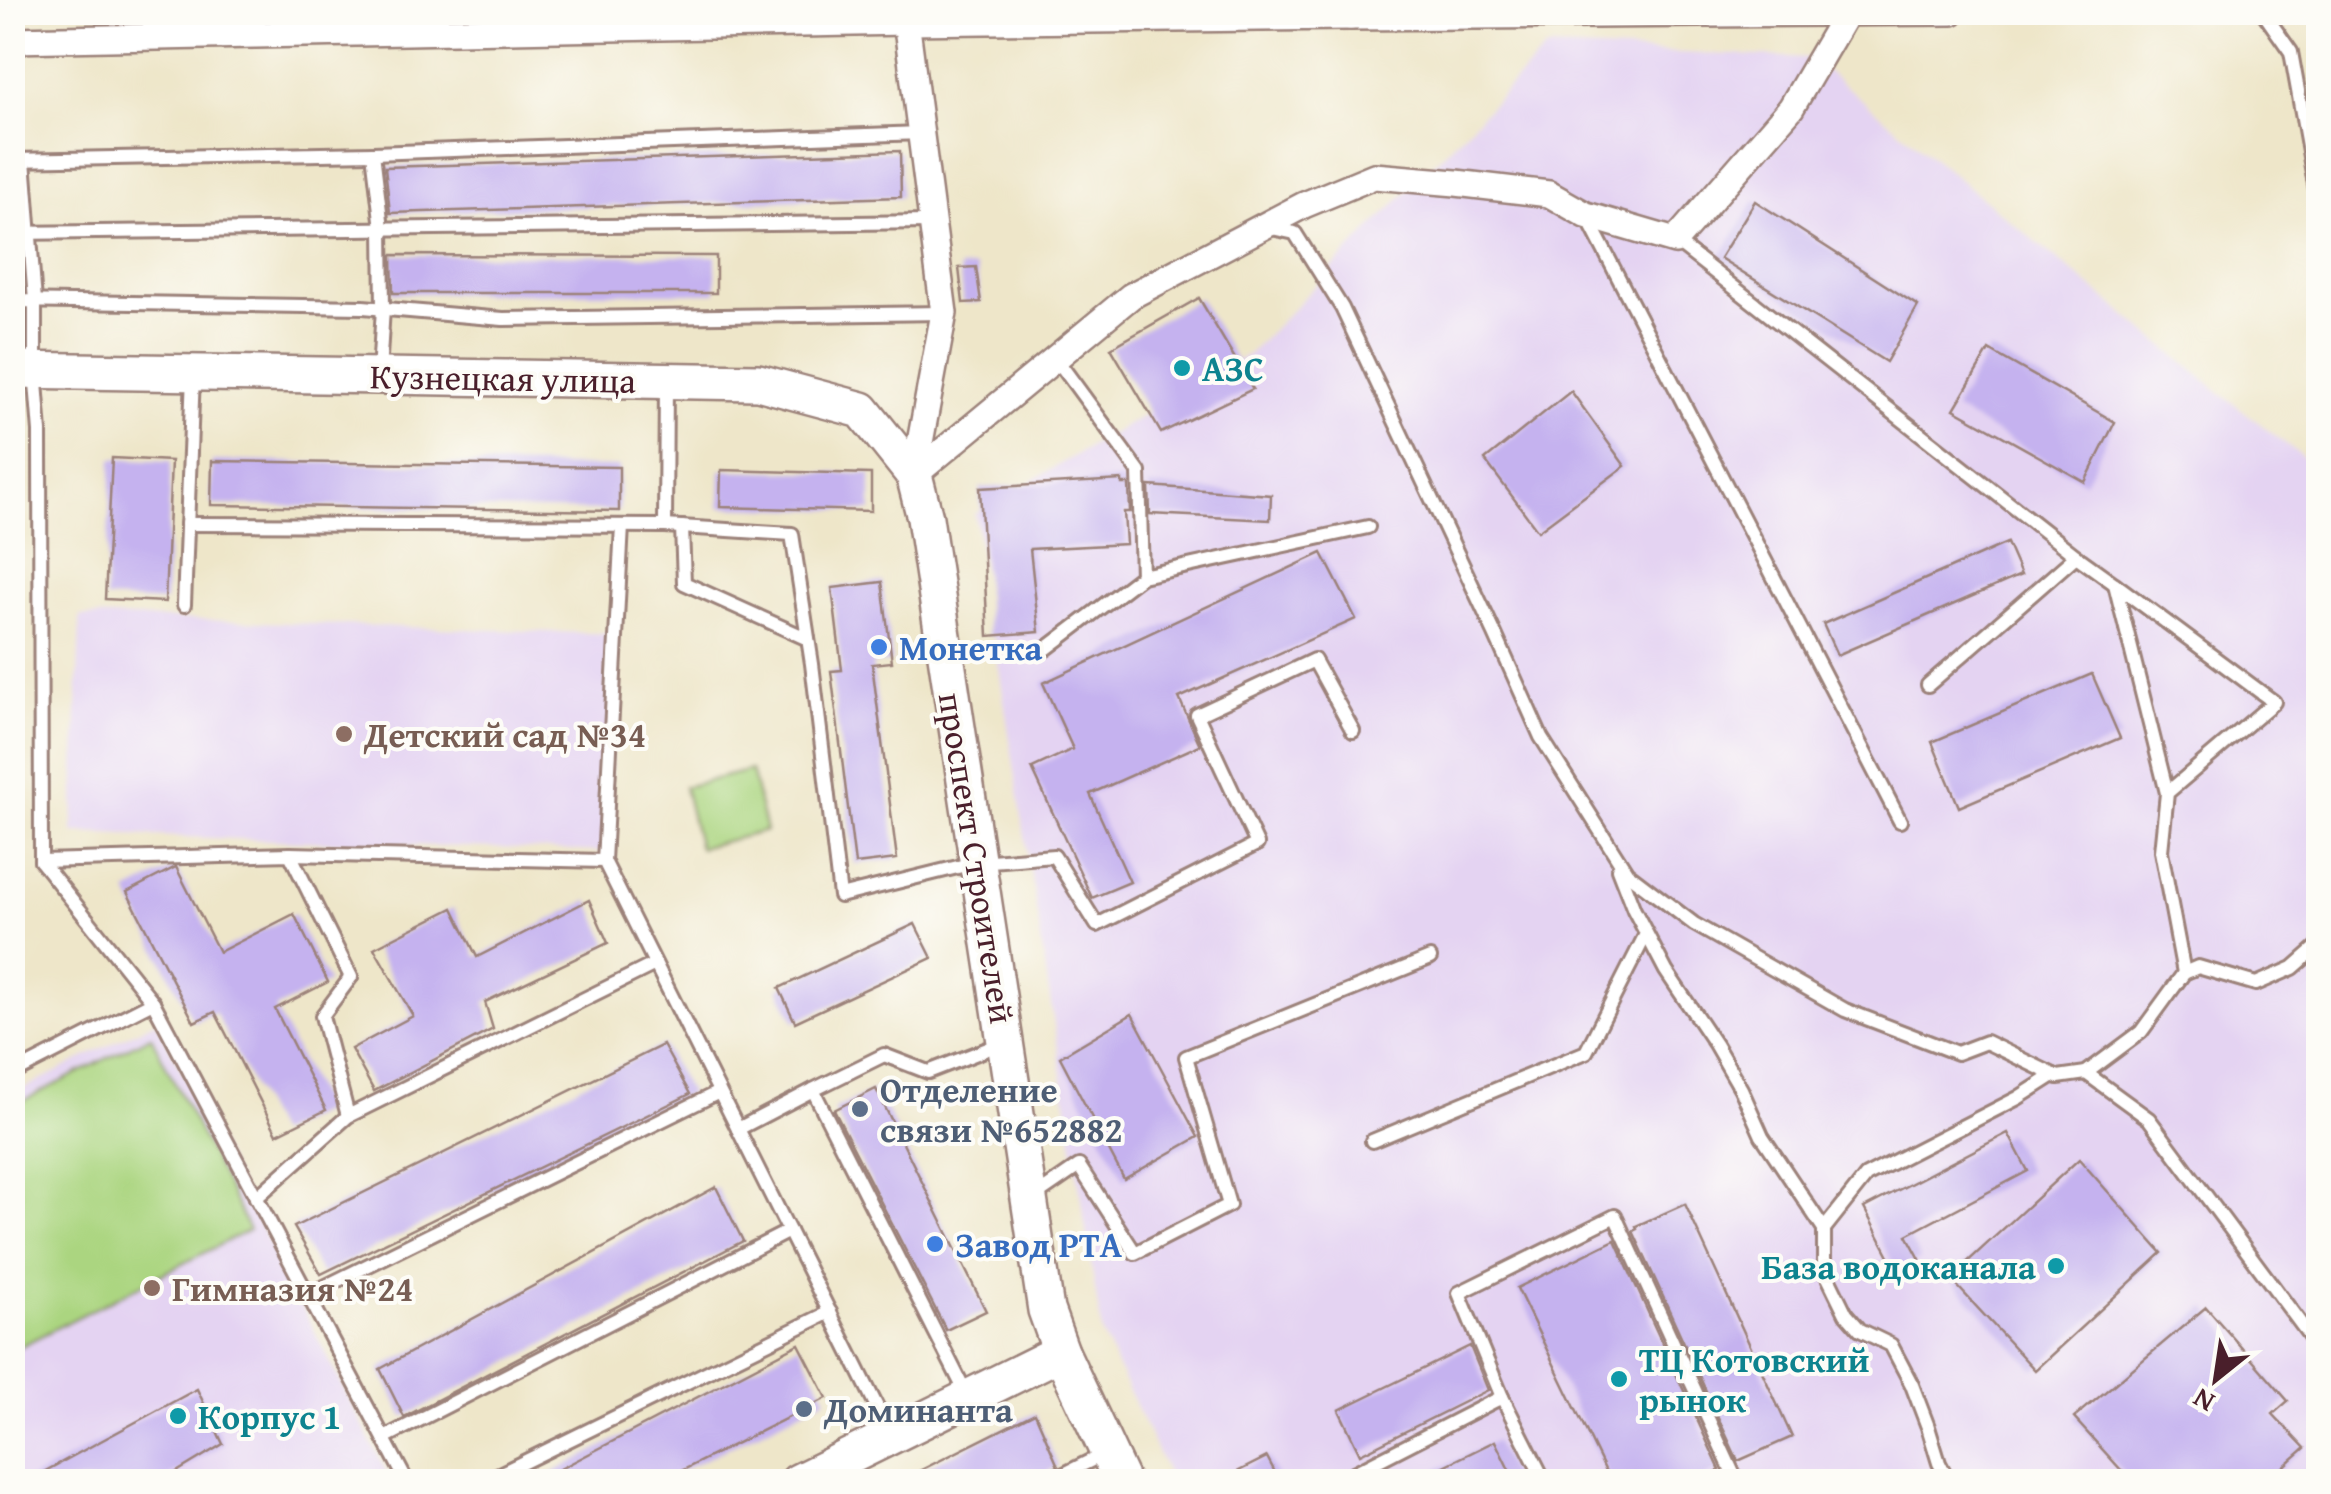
<svg xmlns="http://www.w3.org/2000/svg" width="2331" height="1494" viewBox="0 0 2331 1494" font-family="'Gentium Book Plus',serif">
<style>
.built{fill:#e4d3f2}
.green{fill:#abd580;stroke:#7a7a56;stroke-width:2.5}
.building{fill:#c5b2ef}
.lines{fill:none;stroke-linecap:round;stroke-linejoin:round}
.lane-casing{stroke:#9c827a;stroke-width:18}
.street-casing{stroke:#9c827a;stroke-width:30}
.secondary-casing{stroke:#9c827a;stroke-width:40}
.lane{stroke:#fff;stroke-width:12}
.street{stroke:#fff;stroke-width:25}
.secondary{stroke:#fff;stroke-width:35}
.culture-dot{fill:#0f9aa8;stroke:#fdfcf7;stroke-width:4}
.shop-dot{fill:#3f7fe0;stroke:#fdfcf7;stroke-width:4}
.education-dot{fill:#8d6e63;stroke:#fdfcf7;stroke-width:4}
.service-dot{fill:#5c6f8a;stroke:#fdfcf7;stroke-width:4}
.labels{text-anchor:middle;dominant-baseline:central;stroke-width:8;stroke-linejoin:round;paint-order:stroke}
.culture-label{font-size:35px;font-weight:bold;fill:#0d838f;stroke:#fdfcf7;text-anchor:start}
.street-label{font-size:35px;fill:#4a1f2b;stroke:#fdfcf7}
.shop-label{font-size:35px;font-weight:bold;fill:#366cbe;stroke:#fdfcf7;text-anchor:start}
.education-label{font-size:35px;font-weight:bold;fill:#785e54;stroke:#fdfcf7;text-anchor:start}
.service-label{font-size:35px;font-weight:bold;fill:#4e5e75;stroke:#fdfcf7;text-anchor:start}
</style>
<rect width="100%" height="100%" fill="#fdfcf7"/>
<filter id="ink" filterUnits="userSpaceOnUse"><feTurbulence type="fractalNoise" baseFrequency=".01" numOctaves="2"/><feDisplacementMap in="SourceGraphic" scale="20" xChannelSelector="R" yChannelSelector="G"/><feConvolveMatrix kernelMatrix="1 2 1 2 8 2 1 2 1" color-interpolation-filters="sRGB"/></filter>
<filter id="wash" filterUnits="userSpaceOnUse"><feTurbulence type="fractalNoise" baseFrequency=".0048" numOctaves="4" result="noise"/><feDisplacementMap in="SourceGraphic" scale="40" xChannelSelector="R" yChannelSelector="G"/><feGaussianBlur stdDeviation="2.25" result="paint"/><feColorMatrix in="noise" values="0 0 0 0 0 0 0 0 0 0 0 0 0 0 0 0 0 1.4 0 .05"/><feComposite in="paint" operator="in"/></filter>
<g filter="url(#wash)">
<rect width="100%" height="100%" fill="#eee6c9"/>
<g class="built">
<polygon points="1547,48 1811,58 2222,394 2318,469 2318,1481 1171,1481 1102,1334 975,514 1249,354"/>
<polygon points="80,616 615,634 608,852 73,833"/>
<polygon points="156,1021 391,1481 13,1482 13,1094"/>
</g>
<g class="green">
<polygon points="751,770 766,831 699,848 684,787"/>
<polygon points="151,1036 249,1230 13,1350 13,1106"/>
</g>
<g id="blocks">
<g class="building">
<polygon points="900,151 901,197 390,213 385,167"/>
<polygon points="1755,201 1918,306 1886,362 1720,258"/>
<polygon points="392,255 716,256 716,293 393,293"/>
<polygon points="976,267 981,302 963,303 959,268"/>
<polygon points="1199,298 1253,389 1161,433 1111,348"/>
<polygon points="1989,350 2115,422 2085,482 1954,409"/>
<polygon points="1571,391 1625,466 1538,531 1485,460"/>
<polygon points="112,458 171,461 165,602 105,599"/>
<polygon points="212,461 619,467 619,511 211,505"/>
<polygon points="721,470 871,474 871,511 720,507"/>
<polygon points="1122,480 1122,484 1129,484 1130,512 1124,512 1126,544 1030,549 1039,632 988,636 980,488"/>
<polygon points="1149,486 1271,495 1270,520 1150,514"/>
<polygon points="2007,543 2021,575 1837,655 1823,624"/>
<polygon points="1322,553 1356,619 1179,698 1200,745 1090,794 1130,882 1092,898 1032,768 1073,749 1043,683"/>
<polygon points="882,582 892,662 872,664 897,859 855,864 831,671 842,670 832,588"/>
<polygon points="2092,674 2120,738 1959,807 1932,742"/>
<polygon points="176,867 219,952 294,914 328,982 275,1009 326,1110 277,1134 215,1012 194,1022 127,892"/>
<polygon points="589,900 608,943 485,1002 493,1029 374,1091 351,1049 413,1016 374,948 453,908 477,957"/>
<polygon points="915,924 932,958 795,1022 779,988"/>
<polygon points="1132,1014 1198,1137 1124,1179 1060,1057"/>
<polygon points="663,1045 690,1094 321,1274 294,1227"/>
<polygon points="876,1089 986,1311 946,1330 834,1110"/>
<polygon points="2008,1133 2028,1171 1907,1235 1920,1259 1897,1271 1864,1208"/>
<polygon points="2079,1159 2162,1253 2035,1370 1950,1278"/>
<polygon points="716,1187 743,1241 404,1417 380,1369"/>
<polygon points="1685,1204 1792,1437 1738,1461 1633,1231 1637,1229 1636,1226"/>
<polygon points="1615,1240 1720,1470 1695,1482 1611,1482 1517,1288"/>
<polygon points="2206,1307 2288,1401 2273,1414 2305,1448 2266,1482 2132,1482 2074,1418"/>
<polygon points="799,1344 827,1398 659,1482 535,1482"/>
<polygon points="1470,1346 1488,1390 1360,1454 1339,1410"/>
<polygon points="197,1389 223,1444 160,1482 25,1482"/>
<polygon points="1035,1413 1058,1466 1040,1476 1029,1482 897,1482"/>
<polygon points="1495,1441 1515,1482 1412,1482"/>
<polygon points="1267,1457 1280,1482 1217,1482"/>
</g>
</g>
</g>
<g filter="url(#ink)">
<use href="#blocks" fill-opacity="0" stroke="#9c827a" stroke-width="2.5"/>
<g class="lines">
<g class="lane-casing">
<g id="lane">
<polyline points="277,12 277,35"/>
<polyline points="2263,12 2291,52 2318,201"/>
<polyline points="373,153 382,228 383,308 379,373"/>
<polyline points="12,160 373,153 921,133"/>
<polyline points="24,160 35,301 35,370 40,432 41,861 153,1002 407,1482"/>
<polyline points="1587,217 1900,821"/>
<polyline points="1267,227 1295,233 1342,308 1495,634 1541,737 1627,873 1694,924 1845,1010 1957,1053 1986,1042 2058,1077 2086,1073 2141,1032 2184,973 2198,967 2256,984 2293,968 2318,946"/>
<polyline points="12,233 932,222"/>
<polyline points="1675,241 2076,556 1928,685"/>
<polyline points="12,301 363,307 503,319 944,313"/>
<polyline points="1057,360 1139,472 1142,576"/>
<polyline points="187,524 665,526 792,534 812,664 840,896 978,862 1054,856 1097,925 1257,844 1197,715 1314,660 1353,731"/>
<polyline points="665,526 666,383"/>
<polyline points="682,527 684,583 808,639"/>
<polyline points="2076,556 2115,584"/>
<polyline points="184,605 193,375"/>
<polyline points="1046,649 1142,576 1368,527"/>
<polyline points="2167,793 2115,584 2274,702 2167,793 2161,851 2184,973"/>
<polyline points="290,854 351,977 322,1016 348,1116"/>
<polyline points="41,861 290,854 604,861 890,1433"/>
<polyline points="604,861 622,526"/>
<polyline points="1618,869 1634,910 1666,971 1715,1044 1741,1089 1762,1136 1824,1229 1866,1176 2018,1098 2054,1075"/>
<polyline points="2086,1073 2149,1119 2318,1347"/>
<polyline points="12,1074 153,1002"/>
<polyline points="738,1129 813,1090"/>
<polyline points="1372,1141 1586,1052 1646,934"/>
<polyline points="256,1198 348,1116 655,964"/>
<polyline points="1031,1199 1079,1166 1135,1253 1229,1205 1186,1057 1430,958"/>
<polyline points="1824,1229 1824,1269 1846,1314 1860,1330 1891,1345 1912,1385 1928,1427 1939,1463 1949,1482"/>
<polyline points="308,1295 719,1092"/>
<polyline points="968,1397 813,1090 884,1055 928,1072 1003,1043"/>
<polyline points="1502,1397 1459,1293 1615,1216 1737,1482"/>
<polyline points="384,1438 789,1231"/>
<polyline points="483,1482 830,1312"/>
<polyline points="1048,1482 1104,1454"/>
<polyline points="1336,1482 1502,1397 1545,1482"/>
</g>
</g>
<g class="street-casing">
<g id="street">
<polyline points="905,12 944,313 914,475"/>
<polyline points="1350,17 1952,12"/>
<polyline points="12,40 906,22 1350,17 1353,12"/>
<polyline points="914,475 1131,296 1304,205 1374,176 1456,183 1549,194 1586,215 1675,241 1791,108 1846,14"/>
</g>
</g>
<g class="secondary-casing">
<g id="secondary">
<polyline points="12,370 758,382 862,410 914,475 925,518 1046,1310 1061,1352 1122,1482"/>
<polyline points="798,1482 1061,1352"/>
</g>
</g>
<use href="#lane" class="lane"/>
<use href="#street" class="street"/>
<use href="#secondary" class="secondary"/>
</g>
</g>
<g class="culture-dot">
<circle cx="1182" cy="368" r="10"/>
<circle cx="2056" cy="1266" r="10"/>
<circle cx="1619" cy="1379" r="10"/>
<circle cx="178" cy="1416" r="10"/>
</g>
<g class="shop-dot">
<circle cx="879" cy="647" r="10"/>
<circle cx="935" cy="1244" r="10"/>
</g>
<g class="education-dot">
<circle cx="344" cy="734" r="10"/>
<circle cx="152" cy="1288" r="10"/>
</g>
<g class="service-dot">
<circle cx="860" cy="1109" r="10"/>
<circle cx="804" cy="1409" r="10"/>
</g>
<g class="labels">
<g class="culture-label">
<text x="1202" y="368">АЗС</text>
<text x="2036" y="1266" text-anchor="end">База водоканала</text>
<text x="1639" y="1359">ТЦ Котовский<tspan x="1639" dy="40">рынок</tspan></text>
<text x="198" y="1416">Корпус 1</text>
</g>
<g class="street-label">
<text transform="translate(503 378) rotate(1)">Кузнецкая улица</text>
<text transform="translate(977 858) rotate(81)">проспект Строителей</text>
</g>
<g class="shop-label">
<text x="899" y="647">Монетка</text>
<text x="955" y="1244">Завод РТА</text>
</g>
<g class="education-label">
<text x="364" y="734">Детский сад №34</text>
<text x="172" y="1288">Гимназия №24</text>
</g>
<g class="service-label">
<text x="880" y="1089">Отделение<tspan x="880" dy="40">связи №652882</tspan></text>
<text x="824" y="1409">Доминанта</text>
</g>
</g>
<rect width="2331" height="1494" fill="none" stroke="#fdfcf7" stroke-width="50"/>
<g transform="translate(2216 1379) rotate(210)" stroke="#fdfcf7" stroke-width="8" paint-order="stroke">
<path d="M0-8L18 38L0 25L-18 38Z" fill="#4a1f2b"/>
<text y="-15" font-size="28" font-weight="bold" text-anchor="middle" fill="#4a1f2b">N</text>
</g>
</svg>
